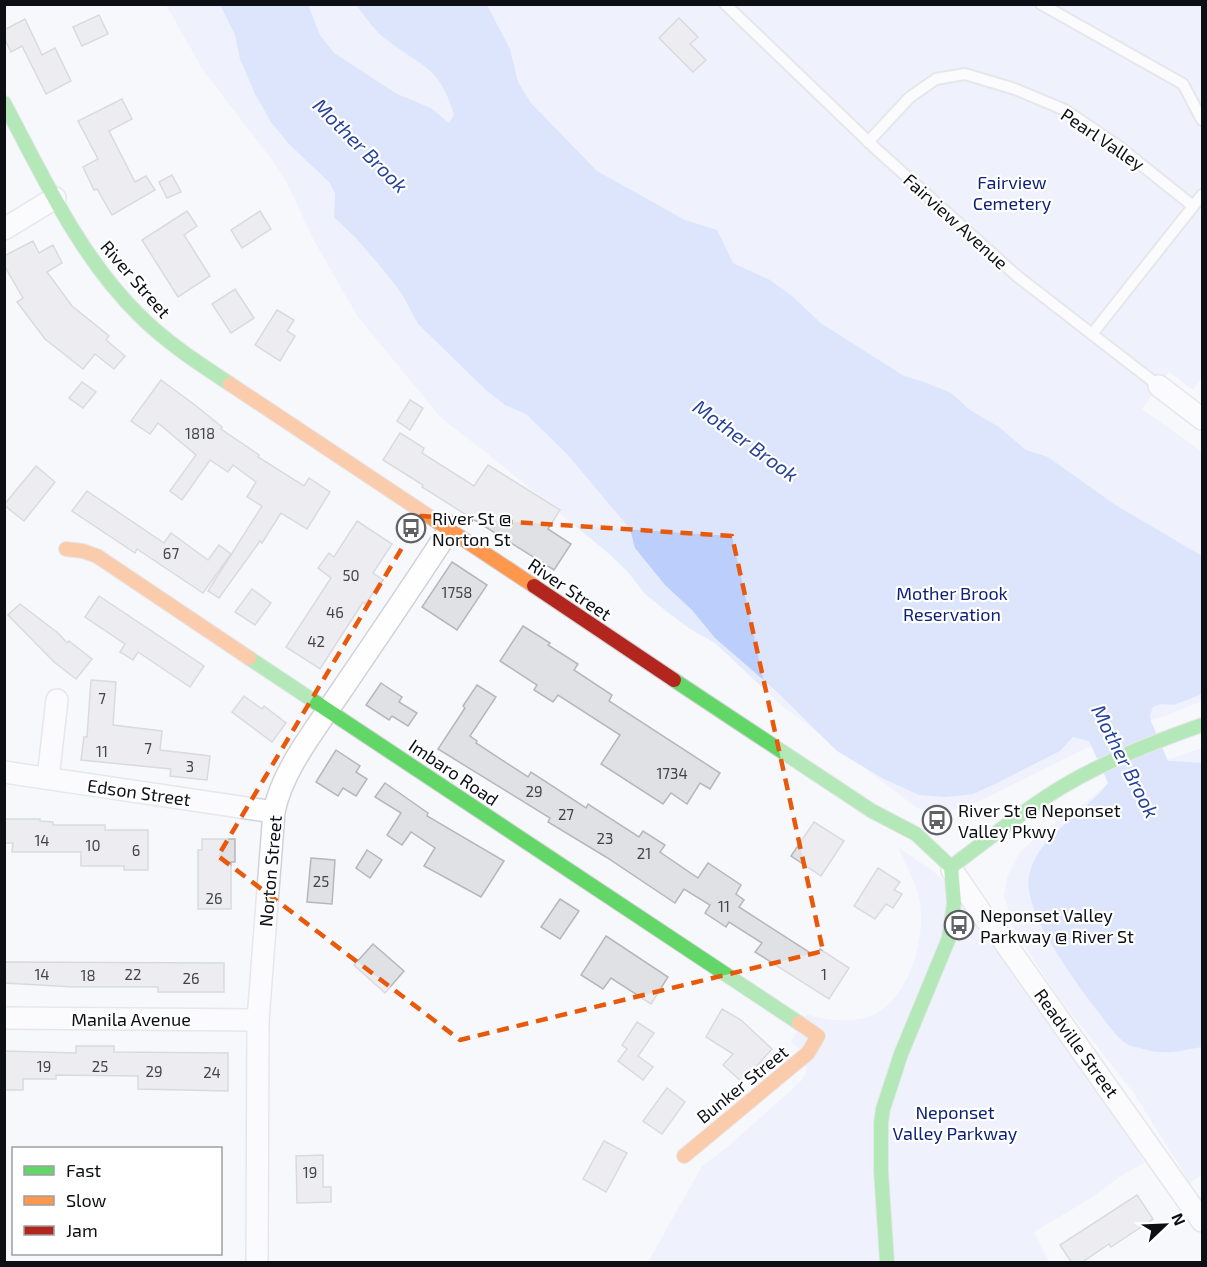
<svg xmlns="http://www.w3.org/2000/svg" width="1207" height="1267" viewBox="0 0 1207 1267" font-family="'Exo 2',sans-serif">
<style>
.green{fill:#e4ebfc}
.water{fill:#bccffc}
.building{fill:#dfe1e5;stroke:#b6b7bb;stroke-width:1.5}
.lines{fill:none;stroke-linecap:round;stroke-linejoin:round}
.lane-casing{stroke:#d1d2d7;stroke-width:14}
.street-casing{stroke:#d1d2d7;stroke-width:24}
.fast-casing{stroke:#d1d2d7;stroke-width:16}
.slow-casing{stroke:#d1d2d7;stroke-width:16}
.jam-casing{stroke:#d1d2d7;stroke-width:16}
.lane{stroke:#fefeff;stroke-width:10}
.street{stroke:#fefeff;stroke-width:21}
.fast{stroke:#63d668;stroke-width:14}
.slow{stroke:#ff974d;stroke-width:14}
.jam{stroke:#b3261e;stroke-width:14}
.marked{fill:none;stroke:#e8590c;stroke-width:4.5;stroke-dasharray:12 8;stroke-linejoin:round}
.labels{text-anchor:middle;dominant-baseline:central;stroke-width:4.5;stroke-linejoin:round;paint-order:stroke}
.number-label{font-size:15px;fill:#424448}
.street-label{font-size:18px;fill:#0d0f14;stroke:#fff}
.park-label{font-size:18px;fill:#0d2276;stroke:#fff}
.poi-label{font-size:18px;fill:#0d0f14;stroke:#fff;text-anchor:start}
.water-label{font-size:20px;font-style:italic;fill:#254298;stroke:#fff}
</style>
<rect width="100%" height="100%" fill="#f7f8fc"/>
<g class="green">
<path d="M166,5H1202V377L1193,390L1169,372L1139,413L1142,409L1202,452V701L1163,717L1138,723L969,806C950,811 936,813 917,808L781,705L715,643L690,629L666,611L645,594L627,571L608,553L488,454L442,419L358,317L313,239L288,185L272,160L203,70Z"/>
<polygon points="1202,748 1202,1174 1190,1183 1133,1092 1060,999 1017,935 1004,897 1007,877 1019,853 1043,830 1075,811 1104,787 1134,771"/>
<path d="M898,847L930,869L954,888L1112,1111L1145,1163L1122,1175L1091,1198L1034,1232L1049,1262H648L702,1166L731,1144L802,1080L807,1071L801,1050L791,1042L807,1014C824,1021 853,1023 871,1016C908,1001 926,940 920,903C918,886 905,864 898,847Z"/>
</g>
<path class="water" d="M220,5H308L320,35L334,53L397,94L431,108L449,123L454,115C440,66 423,68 387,40C375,31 365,17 356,5H487L510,49L518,82L531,103L597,171L685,220L717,230L733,263L770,280L792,296L822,324L904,376L924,382L951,393L970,410L999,427L1026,450L1048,457L1114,504L1202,556V694L1174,705L1161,704L1153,707L1150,715L1151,721L1168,761L1202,763V1047C1178,1051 1164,1056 1140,1048C1136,1047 1130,1046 1127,1044C1116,1037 1107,1023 1099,1013C1078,985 1022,912 1029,876C1037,835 1085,814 1108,783L1089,741L1073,737L1060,751L995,784L973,794L946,797L919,795L884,779L837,751L776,691L715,638L692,610L665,585L635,548L630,529L567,454L526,414L505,405L486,390L418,324L402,294L385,272L356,238L334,217L335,193L330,183L289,144L271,122L255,94L240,59L235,35Z"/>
<g class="building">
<polygon points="99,15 108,34 82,46 73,27"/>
<polygon points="679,18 698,37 690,44 706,60 693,72 659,38"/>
<polygon points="25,19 42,55 55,48 71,81 46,94 22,46 11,52 4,38 4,30"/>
<polygon points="122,99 132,119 109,131 135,182 146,176 155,190 112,215 97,189 94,190 83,167 98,159 78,121"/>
<polygon points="172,175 181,192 167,198 159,182"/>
<polygon points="187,211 197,226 184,235 210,276 178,297 142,240"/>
<polygon points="260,211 271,229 242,248 231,230"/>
<polygon points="33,241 39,253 53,245 62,263 47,272 72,306 109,336 106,340 125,356 114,369 95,354 83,369 45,339 17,302 23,298 4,265 4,256"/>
<polygon points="235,289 254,318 231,333 212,304"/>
<polygon points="277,310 294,320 287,331 295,336 280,361 255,345"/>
<polygon points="161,380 195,405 222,427 221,429 259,455 258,457 304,486 309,478 330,492 307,529 281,513 262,543 260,541 219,598 208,591 262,506 247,497 256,482 233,465 228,472 210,460 182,500 170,491 196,455 158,423 150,434 131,421"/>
<polygon points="82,382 96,392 83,408 69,398"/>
<polygon points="410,400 423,408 410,430 397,421"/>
<polygon points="400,433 424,448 422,453 474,486 488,465 560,510 548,529 571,544 554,570 422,487 423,485 383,460"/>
<polygon points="36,466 55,482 24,521 4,505"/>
<polygon points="87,491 164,543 171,533 208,560 219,545 231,554 203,593 137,549 135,553 72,511"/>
<polygon points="357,521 392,544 373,573 383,580 365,604 363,602 320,669 286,647 331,578 318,568 329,553 334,557"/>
<polygon points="452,562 487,585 457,630 422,607"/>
<polygon points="252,589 271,603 255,625 235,612"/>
<polygon points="99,596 204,666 190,687 138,652 133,660 120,652 125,644 85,617"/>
<polygon points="20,604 58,633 67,643 69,641 92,659 76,679 54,662 8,615"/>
<polygon points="523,626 550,643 548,645 578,664 574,670 612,695 609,701 720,773 710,789 700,783 687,804 671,793 663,804 601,764 620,735 558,695 553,702 534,690 537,685 500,661"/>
<polygon points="91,680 116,682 113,725 162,731 160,750 210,756 207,780 170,776 171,769 81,760 84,737 87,737"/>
<polygon points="381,683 402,697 399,702 417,713 408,726 392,716 389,720 366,705"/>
<polygon points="477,685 496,697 470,736 477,741 476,743 528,777 531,772 586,808 588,804 639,837 643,831 665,845 660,852 698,878 708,863 741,885 736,894 744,900 739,907 815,956 820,949 849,968 829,999 755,952 762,943 729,922 726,927 705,913 710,905 684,889 675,903 606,857 548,822 550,818 438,749 465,708 463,706"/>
<polygon points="244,696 262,709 264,706 286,723 272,742 232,712"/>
<polygon points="336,750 360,766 356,772 367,779 356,796 343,788 338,796 316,782"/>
<polygon points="385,783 428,813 427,816 504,861 481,897 424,866 435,848 411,832 402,845 387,835 401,813 375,797"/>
<polygon points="4,819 40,819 40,821 53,822 53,825 105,825 105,830 148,830 148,870 124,870 124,866 81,866 81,852 12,852 13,843 4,843"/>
<polygon points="814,822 844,841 821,876 791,856"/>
<polygon points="202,839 235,839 235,862 231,862 231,909 198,909 198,850 202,850"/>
<polygon points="367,850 382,860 370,878 356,868"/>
<polygon points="311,858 335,860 332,904 307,902"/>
<polygon points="878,868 900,882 894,890 902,894 893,908 886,904 875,919 854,906"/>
<polygon points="560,899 579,911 560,939 541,927"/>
<polygon points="606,936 668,977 651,1004 611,978 603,989 581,975"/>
<polygon points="373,944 404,971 385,993 354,965"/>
<polygon points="4,962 224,963 224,992 158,992 158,987 74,987 4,983"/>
<polygon points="722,1009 741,1020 772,1049 742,1082 723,1065 733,1054 706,1037"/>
<polygon points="637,1022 654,1033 638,1056 653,1067 643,1080 618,1061 627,1049 622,1045"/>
<polygon points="76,1046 114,1046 114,1052 228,1053 228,1091 138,1089 138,1076 56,1075 56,1079 23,1079 23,1090 4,1090 4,1051 76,1053"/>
<polygon points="667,1088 685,1102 662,1134 643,1121"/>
<polygon points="604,1141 627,1153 606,1192 583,1179"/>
<polygon points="323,1155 323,1187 331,1187 331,1202 297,1203 296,1156"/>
<polygon points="1137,1195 1153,1219 1111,1247 1109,1244 1081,1263 1072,1263 1060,1245"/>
</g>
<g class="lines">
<g class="lane-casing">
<g id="lane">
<polyline points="725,4 875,148 1017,276 1159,386"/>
<polyline points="1041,4 1183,84 1202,120"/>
<polyline points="868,142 910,97 936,79 965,74 1015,89 1065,110 1118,146 1193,206"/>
<polyline points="1092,334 1202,195"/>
</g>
</g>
<g class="street-casing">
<g id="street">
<polyline points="4,229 55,198"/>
<polyline points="1159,386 1202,419"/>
<polyline points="4,772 274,812"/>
<polyline points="48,778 57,700"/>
<polyline points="952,870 986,920 993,926 1202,1221"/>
<polyline points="4,1018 258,1020"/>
<path d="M257,1262L258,1020L274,812C282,770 317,727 341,691C377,638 414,584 449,530"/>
</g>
</g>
<g class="fast-casing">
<g id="fast">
<path d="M4,103C43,176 79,256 139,315C166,342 198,363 230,384"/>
<polyline points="249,658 799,1023"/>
<polyline points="674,680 872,811 916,834 951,867"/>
<path d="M951,867C989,839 1026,808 1067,784C1110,759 1156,741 1202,725"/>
<polyline points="887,1262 881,1171 881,1123 883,1109 901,1054 949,938 954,903 951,867"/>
</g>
</g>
<g class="slow-casing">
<g id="slow">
<polyline points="230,384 534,586"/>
<polyline points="66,549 83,551 97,556 249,658"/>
<polyline points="684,1156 808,1053 818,1036 799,1023"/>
</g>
</g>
<g class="jam-casing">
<polyline id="jam" points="534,586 674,680"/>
</g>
<use href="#lane" class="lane"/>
<use href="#street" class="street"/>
<use href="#fast" class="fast"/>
<use href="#slow" class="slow"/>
<use href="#jam" class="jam"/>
</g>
<path d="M0 0H1207V1267H0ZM421,516L732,536L823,951L460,1040L218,856Z" fill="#f7f8fc" fill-opacity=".55" fill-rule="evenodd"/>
<path class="marked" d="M421,516L732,536L823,951L460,1040L218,856Z"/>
<defs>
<g id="bus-ring" transform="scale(1.5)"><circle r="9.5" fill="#fff" stroke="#5f6165" stroke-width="1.5"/><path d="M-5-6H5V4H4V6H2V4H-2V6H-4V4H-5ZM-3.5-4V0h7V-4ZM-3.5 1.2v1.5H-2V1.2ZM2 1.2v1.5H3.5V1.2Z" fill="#5f6165"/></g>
</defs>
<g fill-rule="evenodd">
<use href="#bus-ring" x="411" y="528"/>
<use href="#bus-ring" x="937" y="820"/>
<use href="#bus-ring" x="959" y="925"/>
</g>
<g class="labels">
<g class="number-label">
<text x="200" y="433">1818</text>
<text x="171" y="553">67</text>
<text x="351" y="575">50</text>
<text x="457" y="592">1758</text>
<text x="335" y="612">46</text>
<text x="316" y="641">42</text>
<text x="102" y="698">7</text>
<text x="148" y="748">7</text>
<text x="102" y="751">11</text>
<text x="190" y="766">3</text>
<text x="672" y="773">1734</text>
<text x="534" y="791">29</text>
<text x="566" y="814">27</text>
<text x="605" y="838">23</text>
<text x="42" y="840">14</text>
<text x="93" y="845">10</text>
<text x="136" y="850">6</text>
<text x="644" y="853">21</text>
<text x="321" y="881">25</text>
<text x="214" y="898">26</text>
<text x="724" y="906">11</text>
<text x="42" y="974">14</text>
<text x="133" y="974">22</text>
<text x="824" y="974">1</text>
<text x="88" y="975">18</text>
<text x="191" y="978">26</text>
<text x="44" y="1066">19</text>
<text x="100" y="1066">25</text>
<text x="154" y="1071">29</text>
<text x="212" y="1072">24</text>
<text x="310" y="1172">19</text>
</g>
<g class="street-label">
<text transform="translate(1103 139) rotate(34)">Pearl Valley</text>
<text transform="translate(956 221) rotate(42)">Fairview Avenue</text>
<text transform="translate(136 279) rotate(49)">River Street</text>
<text transform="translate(570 589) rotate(34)">River Street</text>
<text transform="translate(454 772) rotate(34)">Imbaro Road</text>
<text transform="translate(139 792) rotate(8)">Edson Street</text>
<text transform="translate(270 871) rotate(-85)">Norton Street</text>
<text x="131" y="1019">Manila Avenue</text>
<text transform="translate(1077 1043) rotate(54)">Readville Street</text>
<text transform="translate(742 1084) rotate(-39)">Bunker Street</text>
</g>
<g class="park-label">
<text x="1012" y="182">Fairview<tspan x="1012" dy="21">Cemetery</tspan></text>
<text x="952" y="593">Mother Brook<tspan x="952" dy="21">Reservation</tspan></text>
<text x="955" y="1112">Neponset<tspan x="955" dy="21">Valley Parkway</tspan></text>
</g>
<g class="poi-label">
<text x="432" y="518">River St @<tspan x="432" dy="21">Norton St</tspan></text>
<text x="958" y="810">River St @ Neponset<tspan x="958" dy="21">Valley Pkwy</tspan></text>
<text x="980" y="915">Neponset Valley<tspan x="980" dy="21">Parkway @ River St</tspan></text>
</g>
<g class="water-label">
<text transform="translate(361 145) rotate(45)">Mother Brook</text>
<text transform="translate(746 440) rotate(36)">Mother Brook</text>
<text transform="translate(1126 761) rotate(63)">Mother Brook</text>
</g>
</g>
<rect width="1207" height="1267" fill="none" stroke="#0d0f14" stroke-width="12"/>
<rect x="12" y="1147" width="210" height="108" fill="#ffffff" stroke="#9e9fa1" stroke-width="1.5"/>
<rect x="24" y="1166" width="30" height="9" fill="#63d668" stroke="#9e9fa1" stroke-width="1.5"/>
<text x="66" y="1177" font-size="18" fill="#0d0f14">Fast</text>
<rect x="24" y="1196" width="30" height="9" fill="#ff974d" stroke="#9e9fa1" stroke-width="1.5"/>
<text x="66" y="1207" font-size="18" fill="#0d0f14">Slow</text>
<rect x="24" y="1226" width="30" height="9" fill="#b3261e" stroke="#9e9fa1" stroke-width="1.5"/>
<text x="66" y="1237" font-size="18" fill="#0d0f14">Jam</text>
<g transform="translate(1165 1225) rotate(67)" stroke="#ffffff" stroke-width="4.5" paint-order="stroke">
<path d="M0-4.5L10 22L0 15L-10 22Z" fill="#0d0f14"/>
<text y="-9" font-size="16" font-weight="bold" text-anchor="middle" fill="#0d0f14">N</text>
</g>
</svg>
